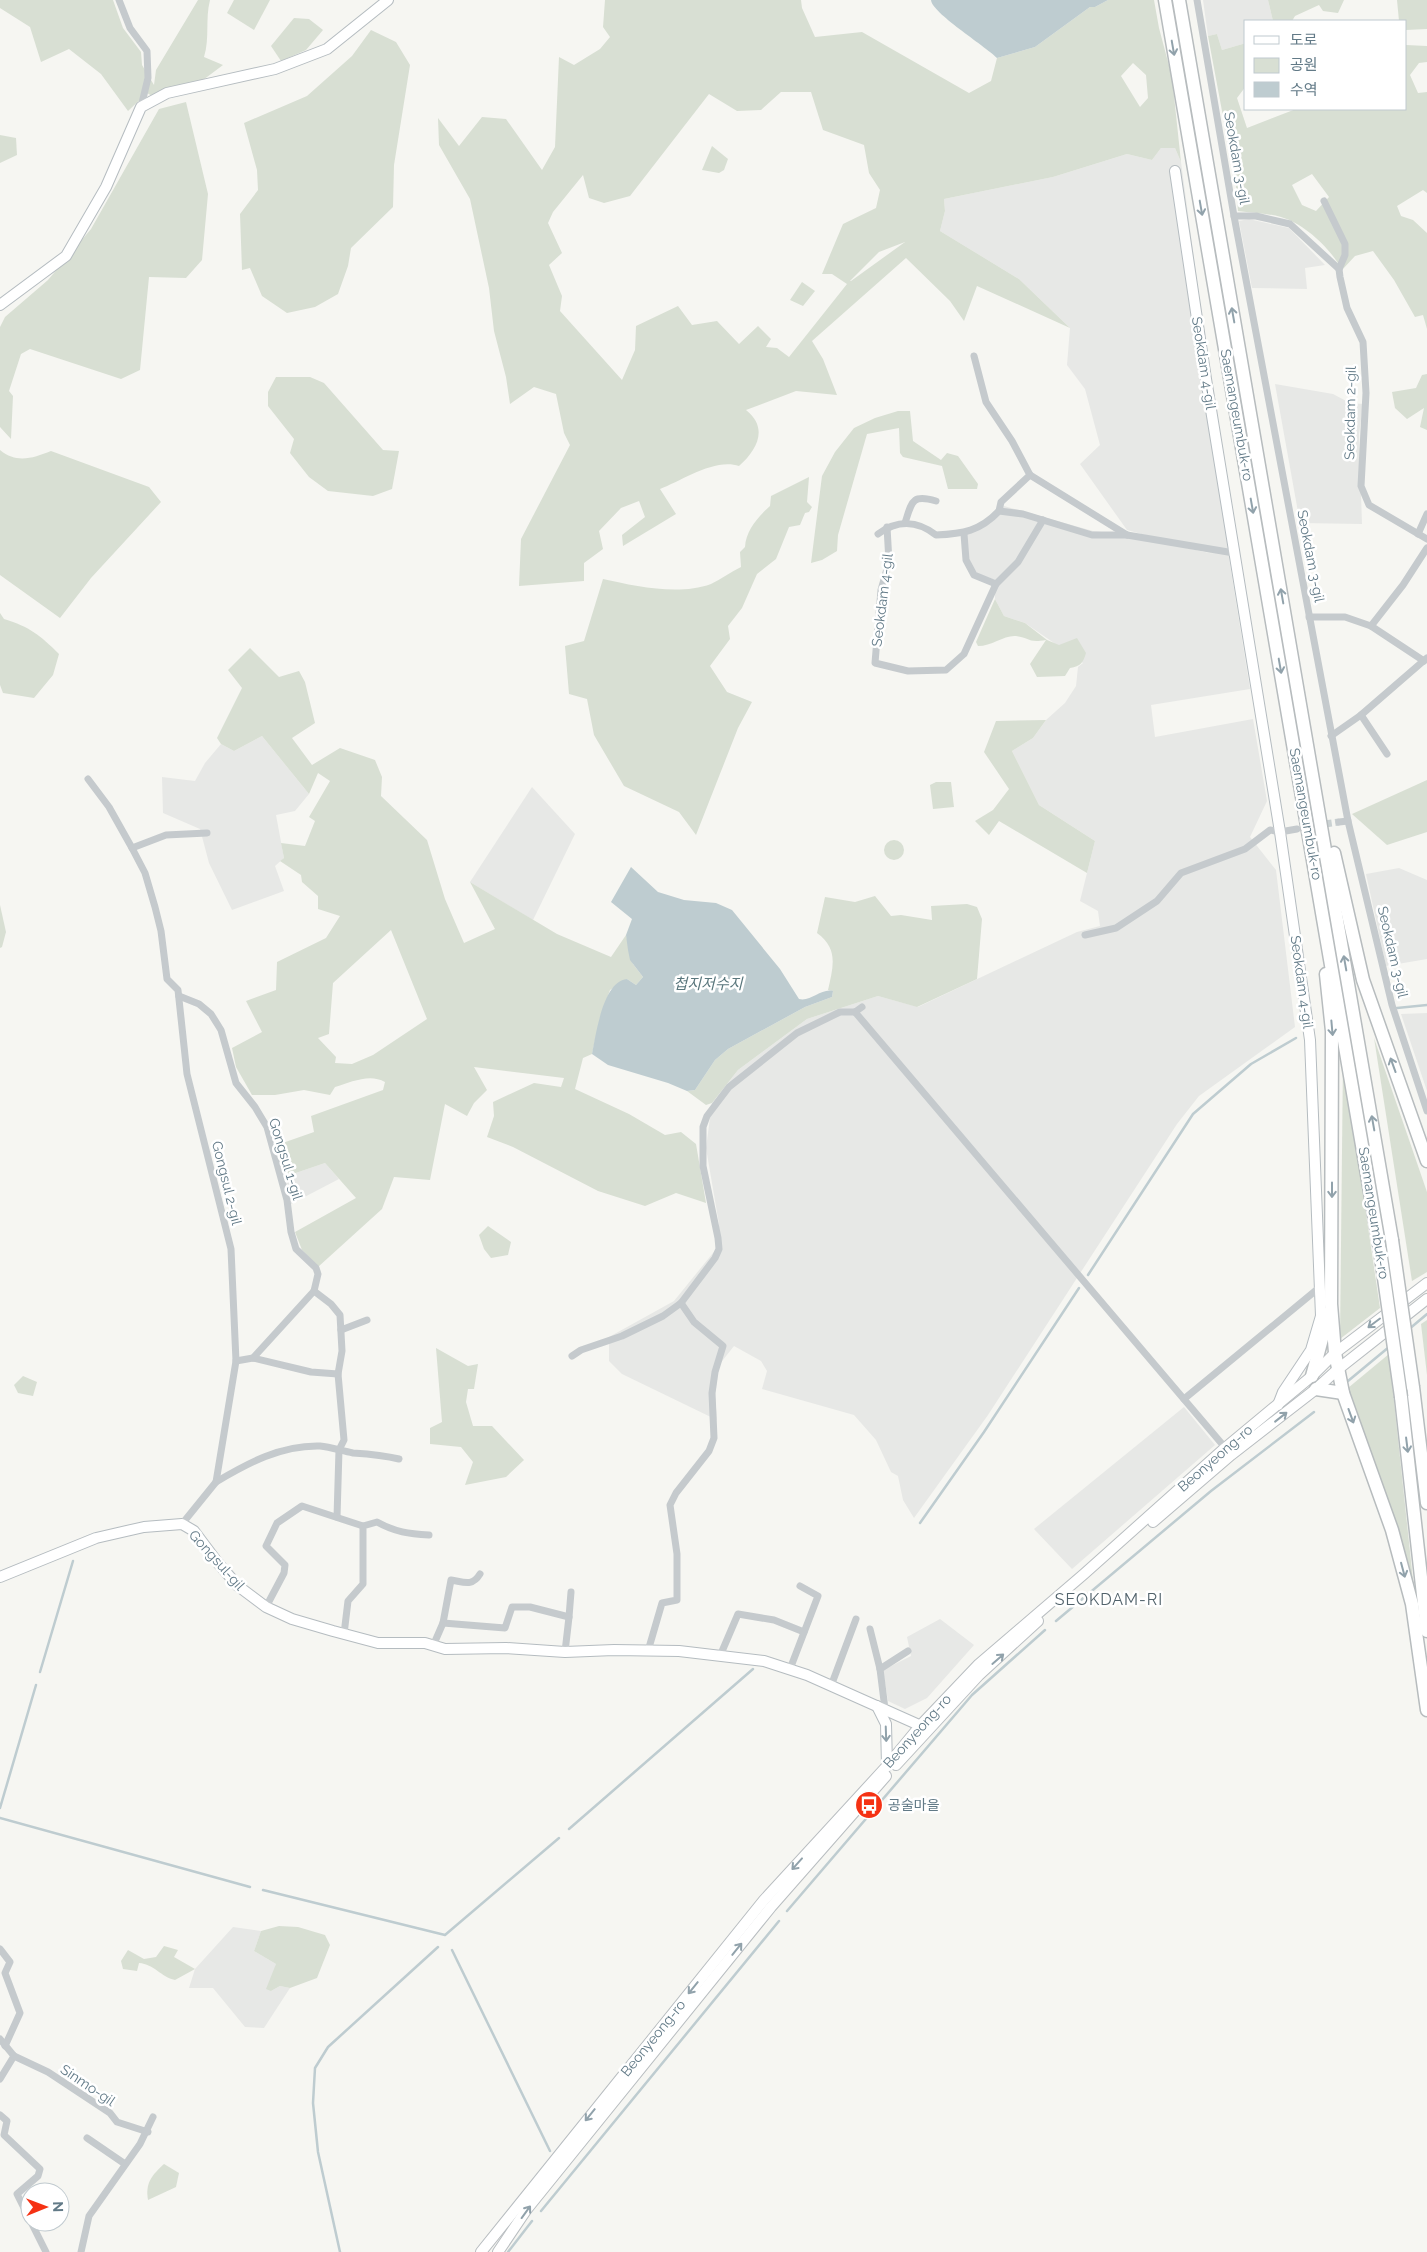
<svg xmlns="http://www.w3.org/2000/svg" width="1427" height="2252" viewBox="0 0 1427 2252" font-family="Raleway,'Noto Sans KR',sans-serif">
<style>
.built{fill:#e7e8e6}
.green{fill:#d8dfd3;fill-rule:evenodd}
.water{fill:#beccd0}
.lines{fill:none;stroke-linecap:round;stroke-linejoin:round}
.stream{stroke:#beccd0;stroke-width:2.5}
.street-tunnel{stroke:#cad1d2;stroke-width:7;stroke-dasharray:7 3.5;stroke-linecap:butt}
.secondary-casing{stroke:#b5bcc0;stroke-width:12}
.primary-casing{stroke:#b8bdc0;stroke-width:12}
.highway-casing{stroke:#b7bcbe;stroke-width:15}
.street{stroke:#c5cacd;stroke-width:7}
.secondary{stroke:#fff;stroke-width:10}
.primary{stroke:#fff;stroke-width:10}
.highway{stroke:#fff;stroke-width:12}
.highway-bridge-casing{stroke:#b7bcbe;stroke-width:15;stroke-linecap:butt}
.highway-bridge{stroke:#fff;stroke-width:12}
.oneway{stroke:#91a2ab}
.labels{text-anchor:middle;dominant-baseline:central;stroke-width:5;stroke-linejoin:round;paint-order:stroke}
.street-label{font-size:14px;fill:#627a87;stroke:#fff}
.poi-label{font-size:14px;fill:#627a87;stroke:#fff;text-anchor:start}
.water-label{font-size:15px;font-style:italic;fill:#59767c;stroke:#fff}
.quarter-label{font-size:16px;letter-spacing:1px;fill:#51626b;stroke:#fff}
</style>
<rect width="100%" height="100%" fill="#f6f6f2"/>
<g class="built">
<polygon points="1203,0 1268,0 1273,21 1246,21 1246,43 1222,50 1217,34 1208,36"/>
<polygon points="1161,148 1175,148 1181,162 1208,361 1229,558 1250,689 1151,705 1155,737 1253,719 1267,801 1250,837 1276,870 1295,1027 1199,1096 1177,1124 988,1415 914,1518 903,1500 898,1476 891,1472 876,1440 854,1415 762,1389 767,1371 761,1361 734,1346 719,1365 715,1396 717,1420 622,1374 609,1361 609,1337 674,1301 717,1248 719,1224 706,1148 712,1103 738,1070 807,1019 878,996 918,1007 1077,932 1100,926 1098,911 1080,901 1095,841 1039,805 1012,751 1033,738 1046,720 1065,703 1076,686 1078,667 1083,663 1025,623 1004,616 995,599 995,580 976,573 964,561 963,531 990,517 1004,506 1093,531 1127,535 1214,554 1127,530 1080,464 1100,445 1085,389 1067,365 1070,328 1019,279 940,231 945,211 944,199 1053,177 1127,154 1152,160"/>
<polygon points="1249,219 1289,228 1325,265 1305,268 1307,289 1252,288 1239,221"/>
<polygon points="1275,384 1333,394 1350,403 1363,404 1359,434 1362,524 1300,523"/>
<polygon points="262,736 309,794 295,811 276,815 284,858 275,866 284,891 232,910 209,863 200,829 163,813 162,777 195,781 205,763 221,744 234,751"/>
<polygon points="532,787 575,834 533,920 470,882"/>
<polygon points="1399,868 1427,880 1427,959 1386,966 1366,874"/>
<polygon points="1427,1013 1427,1091 1401,1014"/>
<polygon points="325,1163 339,1179 291,1204 284,1177"/>
<polygon points="1184,1407 1215,1445 1072,1569 1034,1529"/>
<polygon points="940,1619 974,1645 927,1698 905,1709 888,1701 883,1670 911,1656 907,1637"/>
<polygon points="233,1927 261,1931 254,1951 276,1964 271,1991 280,1986 290,1988 264,2028 245,2027 213,1988 189,1988 195,1969"/>
</g>
<g class="green">
<path d="M0,0H113L123,28L141,52L142,65L154,85L156,70L198,0H210C205,19 210,38 204,57L223,65L203,80L154,97L147,93L128,111L101,74L69,49L41,62L30,27L0,8Z"/>
<polygon points="234,0 270,0 254,30 227,13"/>
<path d="M605,0H801L802,8L815,37L862,32L969,93L991,81L997,58L1035,47L1090,7H1095L1108,0H1154L1159,28L1172,77L1181,162L1175,148H1161L1152,160L1127,154L1053,177L944,199L945,211L940,231L1019,279L1070,328L977,286L964,321L950,301L906,258L812,341L823,359L837,395L796,391L746,410C769,428 757,450 739,466C714,458 682,481 660,489L676,514L623,546L622,535L645,517L639,501L621,508L599,531L603,549L584,563V581L519,586L521,539L570,445L564,433L556,394L534,387L510,404L506,377L494,331L489,288L470,199L439,145L438,118L459,146L482,117L506,119L542,170L555,147L559,57L574,65L600,49L610,37L603,27ZM1133,63L1146,75L1148,98L1140,107L1121,76ZM781,92H811L823,130L864,145L869,173L880,190L876,208L843,224L822,274H832L847,284L789,357L777,348L766,347L771,339L758,326L739,344L717,321L692,325L678,306L636,326L635,350L622,380L560,311L562,296L549,265L562,253L548,223L553,212L583,175L589,198L604,203L630,196L709,94L737,111L761,110ZM905,242L851,281H850L879,252Z"/>
<polygon points="1268,0 1344,0 1338,13 1323,11 1319,5 1295,16 1292,21 1273,21"/>
<polygon points="1397,0 1427,0 1427,29 1406,30 1406,21 1399,21"/>
<polygon points="294,18 309,19 323,30 306,50 281,61 271,46"/>
<polygon points="371,30 396,42 410,65 394,165 393,207 351,248 348,266 338,294 315,307 287,313 262,296 250,268 242,270 240,214 258,190 257,170 244,123 307,96 352,56"/>
<path d="M1217,34L1222,50L1246,43V86L1237,98L1247,128L1296,109H1406V45L1427,46V62L1419,63L1410,75L1418,93L1427,92V193L1423,190L1397,206L1401,216L1413,220L1427,233V329L1423,315L1415,317L1394,280L1373,251L1355,256L1342,270C1331,249 1305,224 1281,217C1267,213 1252,213 1238,211L1236,186L1208,36ZM1312,174L1329,197L1316,211L1302,205L1292,185Z"/>
<polygon points="186,102 208,194 202,260 186,278 149,277 140,370 121,379 30,349 21,354 9,391 13,396 11,439 0,427 0,327 5,317 48,280 91,229 159,109"/>
<polygon points="0,135 16,138 17,155 0,163"/>
<polygon points="712,146 728,159 724,170 719,173 702,170"/>
<polygon points="802,282 815,291 803,306 790,300"/>
<polygon points="1427,374 1427,430 1420,427 1424,408 1407,419 1395,408 1392,392 1416,388 1422,375"/>
<polygon points="276,377 310,377 324,383 383,450 399,451 392,489 373,496 328,491 309,477 290,453 294,439 268,406 268,392"/>
<polygon points="898,411 910,411 913,441 941,460 947,453 958,456 978,484 977,489 948,489 942,466 903,457 900,453 899,428 867,434 838,535 837,551 822,560 811,563 822,476 835,452 854,428 875,418"/>
<path d="M0,450C17,464 33,458 51,451L149,487L161,502L91,578L60,618L0,575Z"/>
<path d="M809,477L807,502L812,507L809,512L805,513L800,525L789,527L776,559L757,574L742,608L728,626L730,639L710,666L727,692L752,702L738,728L696,835L679,812L624,786L594,735L587,699L569,694L565,646L584,641L603,579C635,586 678,596 711,584C721,579 731,572 741,567L740,552L745,547C746,530 758,517 770,506L771,496Z"/>
<path d="M995,599L1004,616L1025,623L1047,640L1059,645L1077,638L1086,653C1083,663 1081,666 1070,668L1065,676L1037,677L1030,664L1046,640C1027,643 1031,638 1016,636C1004,635 992,646 978,646L976,642Z"/>
<path d="M0,613L4,619C30,627 40,635 59,654L53,675L34,698L3,693L0,685Z"/>
<path d="M250,648L279,677L299,671L305,682L315,723L292,738L312,765L340,748L375,760L382,777L381,796L427,840L445,899L464,943L495,929L470,882L557,934L611,957L626,935L633,964L643,977L636,985L627,979L610,990L600,1018L592,1054L583,1058L575,1089L629,1114L665,1135L681,1132L696,1144L706,1203L676,1193L645,1206L598,1191L513,1147L487,1137L494,1116L493,1102L534,1083L561,1087L564,1078L474,1067L487,1090L474,1103L467,1116L445,1104L430,1180L394,1177L382,1209L318,1267L302,1250L295,1232L356,1198L325,1163L284,1177L274,1146L314,1132L311,1116L383,1090L385,1082C370,1073 351,1082 335,1087L330,1095L304,1090L275,1095H252L236,1067L232,1048L262,1032L246,1001L276,990L277,962L326,938L340,916L318,909V896L302,882L301,875L280,861L284,858L281,843L305,846L315,821L309,817L330,781L318,773L309,794L262,736L234,751L221,744L217,738L242,688L228,670ZM391,930L427,1019L373,1055L352,1064L335,1063L336,1057L318,1038L329,1034L333,983Z"/>
<polygon points="1046,720 1033,738 1012,751 1039,805 1095,841 1087,873 999,821 989,835 975,821 993,810 1009,789 984,752 996,721"/>
<polygon points="1427,780 1427,832 1387,845 1352,814"/>
<polygon points="936,782 951,782 954,807 933,809 930,785"/>
<circle cx="894" cy="850" r="10"/>
<path d="M875,896L891,916L901,915L932,920L931,906L967,904L977,907L982,919L977,979L917,1007L878,996L807,1019L738,1070L712,1103L706,1105L687,1091L695,1090L715,1060L728,1049L805,1007L832,997L833,991L828,990C833,967 839,949 817,933L825,897L855,902Z"/>
<polygon points="0,905 6,932 2,947 0,948"/>
<polygon points="1374,1038 1427,1192 1427,1272 1412,1281"/>
<polygon points="1343,1058 1380,1308 1340,1339"/>
<polygon points="488,1226 511,1242 508,1255 491,1258 484,1249 479,1235"/>
<polygon points="1427,1320 1427,1375 1421,1324"/>
<polygon points="436,1348 468,1366 478,1364 474,1389 468,1389 466,1402 473,1426 492,1426 524,1460 506,1477 465,1485 473,1462 461,1447 430,1444 430,1428 442,1422"/>
<polygon points="1389,1354 1413,1580 1348,1388"/>
<polygon points="23,1376 37,1382 33,1396 18,1393 14,1385"/>
<polygon points="279,1926 298,1927 325,1935 330,1945 317,1978 290,1988 280,1986 271,1991 266,1989 276,1964 254,1951 261,1931"/>
<path d="M164,1946L178,1950L174,1957L195,1969L175,1980C161,1977 154,1964 139,1963L137,1971L123,1969L121,1961L128,1950L144,1959L156,1957Z"/>
<path d="M164,2164L179,2173L176,2187L148,2200C145,2183 152,2175 164,2164Z"/>
</g>
<g class="water">
<path d="M931,0H1108L1095,7H1090L1035,47L997,58C984,45 932,13 931,0Z"/>
<path d="M631,867L658,892L684,900L716,903L732,910L780,969L799,999C811,1002 821,988 833,991L832,997L805,1007L728,1049L715,1060L695,1090L687,1091L668,1083L608,1065L592,1054C596,1034 603,981 627,979L636,985L643,977L630,960L628,950L626,935L632,919L611,902Z"/>
</g>
<g class="lines">
<g class="stream">
<polyline points="1397,1008 1427,1005"/>
<polyline points="1088,1275 1193,1114 1251,1064 1296,1038"/>
<polyline points="1408,1330 1427,1314"/>
<polyline points="1348,1381 1389,1347"/>
<polyline points="920,1523 984,1432 1079,1288"/>
<polyline points="1056,1621 1211,1491 1314,1412"/>
<polyline points="40,1672 73,1561"/>
<polyline points="0,1808 36,1685"/>
<polyline points="0,1818 250,1887"/>
<polyline points="569,1829 753,1669"/>
<polyline points="263,1890 445,1935 559,1838"/>
<polyline points="787,1911 972,1695 1045,1630"/>
<polyline points="452,1950 550,2151"/>
<polyline points="541,2211 779,1921"/>
<polyline points="340,2252 318,2152 313,2103 315,2068 328,2047 438,1947"/>
<polyline points="508,2252 532,2221"/>
</g>
<polyline class="street-tunnel" points="1304,827 1339,822"/>
<g class="secondary-casing">
<g id="secondary">
<polyline points="1175,171 1206,379 1280,832 1310,1040 1321,1316 1311,1350 1283,1392 1278,1405"/>
<polyline points="0,305 66,256 106,187 141,107 167,93 275,69 327,49 388,0"/>
<polyline points="0,1577 96,1538 144,1527 182,1524 194,1531 218,1563 238,1586 266,1607 292,1619 333,1631 378,1643 425,1643 445,1649 506,1648 565,1652 614,1650 679,1651 764,1661 807,1675 928,1729"/>
<polyline points="877,1706 886,1724 887,1766"/>
</g>
</g>
<g class="primary-casing">
<g id="primary">
<polyline points="1153,1522 1231,1455 1316,1389 1337,1370 1427,1299"/>
<polyline points="896,1765 979,1675 1038,1621"/>
<polyline points="481,2252 764,1900 887,1766 920,1726 979,1664 1084,1574 1225,1448 1312,1376 1335,1353 1427,1283"/>
<polyline points="498,2252 527,2209 771,1907 886,1776"/>
</g>
</g>
<g class="highway-casing">
<g id="highway">
<polyline points="1165,0 1380,1250"/>
<polyline points="1179,0 1392,1240"/>
<polyline points="1334,853 1363,980 1427,1161"/>
<polyline points="1326,974 1332,1031 1331,1304 1335,1353 1343,1393 1392,1530 1412,1604 1427,1710"/>
<polyline points="1312,1376 1329,1313"/>
<polyline points="1413,1387 1427,1503"/>
<polyline points="1316,1389 1343,1393"/>
<polyline points="1401,1397 1427,1631"/>
</g>
</g>
<g class="street">
<polyline points="119,0 130,28 147,51 148,78 141,107"/>
<polyline points="1197,0 1234,216 1348,821 1392,1005 1427,1111"/>
<polyline points="1324,201 1345,244 1345,255 1339,269 1340,277 1347,308 1363,342 1366,393 1361,486 1369,505 1427,539"/>
<polyline points="1234,216 1256,216 1290,224 1339,269"/>
<polyline points="974,356 986,402 1012,441 1030,475 1001,502 999,511"/>
<polyline points="1030,475 1127,535"/>
<path d="M905,523C912,501 912,494 936,501"/>
<polyline points="887,527 889,562 881,590 875,663 908,671 946,670 964,654 996,584 1018,562 1043,520"/>
<path d="M878,534C897,520 917,520 936,535C963,534 980,531 999,511L1023,514L1092,535H1127L1234,553"/>
<polyline points="964,534 966,560 974,575 996,584"/>
<polyline points="1418,534 1427,514"/>
<polyline points="1309,617 1345,617 1371,626 1424,661"/>
<polyline points="1371,626 1403,585 1427,548"/>
<polyline points="1361,715 1387,754"/>
<polyline points="1331,736 1361,715 1427,658"/>
<polyline points="88,779 109,807 132,848 145,873 155,907 161,931 167,979 178,990 187,1074 231,1249 236,1361 216,1482 182,1524"/>
<polyline points="1339,822 1348,821"/>
<polyline points="132,848 166,835 207,833"/>
<polyline points="1085,935 1116,928 1157,901 1181,873 1245,849 1270,830 1280,832 1297,829"/>
<polyline points="179,996 199,1004 211,1014 221,1030 236,1083 255,1107 267,1127 287,1200 291,1232 296,1249 316,1268 318,1274 314,1291 253,1358"/>
<polyline points="855,1012 1228,1451"/>
<polyline points="314,1291 331,1304 340,1315 342,1351 338,1374 344,1440 339,1450 337,1517"/>
<polyline points="341,1330 367,1320"/>
<polyline points="572,1356 581,1350 622,1336 663,1316 681,1303 715,1258 719,1249 718,1238 703,1166 703,1127 707,1116 729,1087 797,1033 840,1012 855,1012 862,1007"/>
<polyline points="236,1361 253,1358 311,1372 338,1374"/>
<polyline points="1184,1399 1320,1287"/>
<path d="M216,1482C248,1463 281,1445 320,1446C331,1447 342,1451 353,1453C369,1454 383,1455 399,1459"/>
<polyline points="266,1607 284,1573 285,1565 266,1546 277,1523 302,1506 363,1526"/>
<polyline points="569,1617 571,1592"/>
<polyline points="443,1623 505,1628 512,1607 530,1607 569,1617 565,1652"/>
<polyline points="870,1629 880,1669 885,1709"/>
<path d="M344,1634L348,1601L363,1584V1526L377,1522C395,1532 409,1534 429,1535"/>
<path d="M433,1646L443,1623L451,1580C464,1582 472,1587 480,1574"/>
<polyline points="648,1651 662,1603 677,1600 677,1554 670,1505 676,1493 709,1451 714,1438 712,1393 715,1372 723,1346 694,1322 681,1303"/>
<polyline points="720,1656 738,1614 774,1620 804,1632"/>
<polyline points="790,1669 818,1596 800,1586"/>
<polyline points="880,1669 908,1651"/>
<polyline points="831,1686 856,1619"/>
<polyline points="0,1949 10,1962 5,1973 20,2013 5,2046"/>
<polyline points="0,2039 14,2056 0,2079"/>
<polyline points="14,2056 48,2072 110,2113 117,2122 148,2132"/>
<polyline points="0,2115 7,2121 4,2135 40,2169 38,2176 17,2194 30,2220"/>
<polyline points="87,2138 125,2164"/>
<polyline points="31,2222 46,2252"/>
<polyline points="81,2252 89,2216 140,2144 153,2117"/>
</g>
<use href="#secondary" class="secondary"/>
<use href="#primary" class="primary"/>
<use href="#highway" class="highway"/>
<g class="highway-bridge-casing">
<g id="highway-bridge">
<polyline points="1392,1240 1413,1387"/>
<polyline points="1380,1250 1401,1397"/>
</g>
</g>
<use href="#highway-bridge" class="highway-bridge"/>
</g>
<defs><path id="oneway-shaft" d="M-6 0H5M1.5-3L5.5 0L1.5 3" fill="none" stroke-width="1.6" stroke-linecap="round" stroke-linejoin="round" transform="scale(1.25)"/></defs>
<g class="oneway">
<use href="#oneway-shaft" transform="translate(1173 48) rotate(80)"/>
<use href="#oneway-shaft" transform="translate(1201 208) rotate(80)"/>
<use href="#oneway-shaft" transform="translate(1233 315) rotate(-100)"/>
<use href="#oneway-shaft" transform="translate(1252 506) rotate(80)"/>
<use href="#oneway-shaft" transform="translate(1282 596) rotate(-100)"/>
<use href="#oneway-shaft" transform="translate(1280 666) rotate(80)"/>
<use href="#oneway-shaft" transform="translate(1345 963) rotate(-100)"/>
<use href="#oneway-shaft" transform="translate(1332 1028) rotate(85)"/>
<use href="#oneway-shaft" transform="translate(1393 1065) rotate(-110)"/>
<use href="#oneway-shaft" transform="translate(1373 1123) rotate(-100)"/>
<use href="#oneway-shaft" transform="translate(1332 1190) rotate(90)"/>
<use href="#oneway-shaft" transform="translate(1374 1323) rotate(143)"/>
<use href="#oneway-shaft" transform="translate(1351 1416) rotate(70)"/>
<use href="#oneway-shaft" transform="translate(1281 1417) rotate(-38)"/>
<use href="#oneway-shaft" transform="translate(1407 1445) rotate(83)"/>
<use href="#oneway-shaft" transform="translate(1403 1570) rotate(75)"/>
<use href="#oneway-shaft" transform="translate(998 1659) rotate(-41)"/>
<use href="#oneway-shaft" transform="translate(886 1734) rotate(88)"/>
<use href="#oneway-shaft" transform="translate(797 1864) rotate(132)"/>
<use href="#oneway-shaft" transform="translate(737 1949) rotate(-51)"/>
<use href="#oneway-shaft" transform="translate(693 1988) rotate(129)"/>
<use href="#oneway-shaft" transform="translate(590 2115) rotate(129)"/>
<use href="#oneway-shaft" transform="translate(526 2212) rotate(-54)"/>
</g>
<defs>
<g id="bus-disc" transform="scale(1.4375)"><circle r="9.5" fill="#f53214" stroke="#fff"/><path d="M-5-6H5V4H4V6H2V4H-2V6H-4V4H-5ZM-3.5-4V0h7V-4ZM-3.5 1.2v1.5H-2V1.2ZM2 1.2v1.5H3.5V1.2Z" fill="#fff"/></g>
</defs>
<g fill-rule="evenodd">
<use href="#bus-disc" x="869" y="1805"/>
</g>
<g class="labels">
<g class="street-label">
<text transform="translate(1237 158) rotate(80)">Seokdam 3-gil</text>
<text transform="translate(1204 363) rotate(81)">Seokdam 4-gil</text>
<text transform="translate(1350 413) rotate(-89)">Seokdam 2-gil</text>
<text transform="translate(1237 415) rotate(80)">Saemangeumbuk-ro</text>
<text transform="translate(1311 556) rotate(79)">Seokdam 3-gil</text>
<text transform="translate(882 600) rotate(-83)">Seokdam 4-gil</text>
<text transform="translate(1306 814) rotate(80)">Saemangeumbuk-ro</text>
<text transform="translate(1393 952) rotate(77)">Seokdam 3-gil</text>
<text transform="translate(1302 982) rotate(82)">Seokdam 4-gil</text>
<text transform="translate(286 1159) rotate(73)">Gongsul 1-gil</text>
<text transform="translate(227 1183) rotate(76)">Gongsul 2-gil</text>
<text transform="translate(1374 1213) rotate(81)">Saemangeumbuk-ro</text>
<text transform="translate(1215 1458) rotate(-41)">Beonyeong-ro</text>
<text transform="translate(217 1560) rotate(48)">Gongsul-gil</text>
<text transform="translate(917 1731) rotate(-48)">Beonyeong-ro</text>
<text transform="translate(653 2038) rotate(-51)">Beonyeong-ro</text>
<text transform="translate(88 2085) rotate(34)">Sinmo-gil</text>
</g>
<g class="poi-label">
<text x="888" y="1805">공술마을</text>
</g>
<g class="water-label">
<text x="708" y="984">첩지저수지</text>
</g>
<g class="quarter-label">
<text x="1109" y="1599">SEOKDAM-RI</text>
</g>
</g>
<rect x="1244" y="20" width="162" height="90" fill="#ffffff" stroke="#c0cacf"/>
<rect x="1254" y="36" width="25" height="8" fill="#ffffff" stroke="#c0cacf"/>
<text x="1290" y="45" font-size="15" fill="#627a87">도로</text>
<rect x="1254" y="58" width="25" height="15" fill="#d8dfd3" stroke="#c0cacf"/>
<text x="1290" y="70" font-size="15" fill="#627a87">공원</text>
<rect x="1254" y="82" width="25" height="15" fill="#beccd0" stroke="#c0cacf"/>
<text x="1290" y="95" font-size="15" fill="#627a87">수역</text>
<g transform="translate(45 2207) rotate(89)"><circle r="24" fill="#ffffff" stroke="#c0cacf"/>
<path d="M0-4L9 19L0 12L-9 19Z" fill="#f53214"/>
<text y="-8" font-size="14" font-weight="bold" text-anchor="middle" fill="#627a87">N</text>
</g>
</svg>
